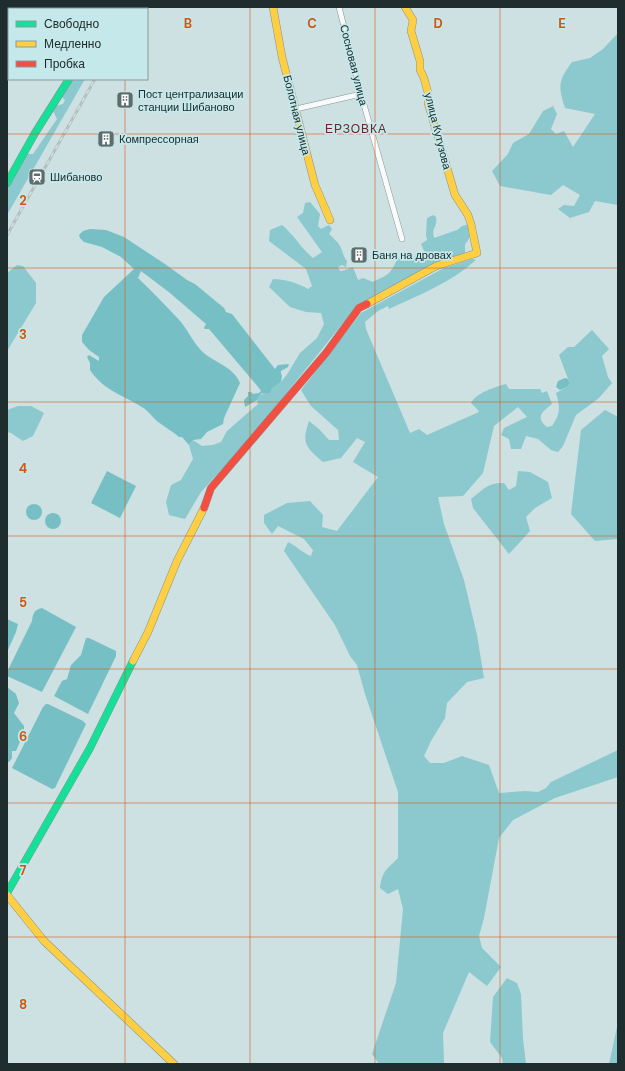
<svg xmlns="http://www.w3.org/2000/svg" width="625" height="1071" viewBox="0 0 625 1071" font-family="'DM Sans',sans-serif">
<style>
.forest{fill:#8bc9ce}
.water{fill:#76c0c5}
.lines{fill:none;stroke-linecap:round;stroke-linejoin:round}
.street-casing{stroke:#859494;stroke-width:6}
.fast-casing{stroke:#859494;stroke-width:8}
.slow-casing{stroke:#859494;stroke-width:8}
.jam-casing{stroke:#859494;stroke-width:8}
.street{stroke:#f8fafb;stroke-width:5}
.fast{stroke:#16e098;stroke-width:7}
.slow{stroke:#ffcf43;stroke-width:7}
.jam{stroke:#f24e42;stroke-width:7}
.rail-casing{stroke:#b9bebe;stroke-width:3}
.rail{stroke:#c5e8ea;stroke-width:1.5;stroke-dasharray:4.5;stroke-linecap:butt}
.grid{fill:none;stroke:#d4550f;stroke-width:1;stroke-opacity:0.55}
.labels{text-anchor:middle;dominant-baseline:central;stroke-width:3.5;stroke-linejoin:round;paint-order:stroke}
.street-label{font-size:11px;fill:#202d2e;stroke:#c5e8ea}
.poi-label{font-size:11px;fill:#202d2e;stroke:#c5e8ea;text-anchor:start}
.neighbourhood-label{font-size:12px;letter-spacing:1px;fill:#6d2729;stroke:#c5e8ea}
.grid-label{font-size:13px;text-anchor:middle;font-weight:bold;fill:#d4550f;stroke:#c5e8ea;stroke-width:3.5;stroke-linejoin:round;paint-order:stroke}
</style>
<rect width="100%" height="100%" fill="#cde0e2"/>
<g class="forest">
<path d="M618,33V205L595,201L589,212L570,218L558,209L564,205L574,206L580,195L563,185L551,195L500,186L492,171L508,154L513,143L529,134L543,111L553,106L557,114L551,129L556,134L564,131L573,147L595,114L565,108C558,86 558,81 572,62L590,58L603,49Z"/>
<polygon points="71,79 85,79 7,215 7,186 26,154 33,154 57,119 53,111 56,106 63,104 65,100 61,96"/>
<path d="M310,202L320,214L318,226L321,229L329,225L332,229L329,234C333,238 337,241 340,246C343,251 343,257 347,261L346,267L342,265L338,267L340,271H342L353,267L358,280L363,278L373,282C380,278 388,276 392,269C396,263 397,257 404,253L413,257L424,251L421,244L427,240L426,235L427,218L433,215L436,217C438,227 431,227 434,238L457,230L462,226L469,224C471,233 471,238 465,244V255L356,307L247,442L201,492L185,519L169,515L166,502L171,485L181,480L193,459L189,445L193,440L202,446L213,445L221,442L227,431L258,404L257,400L259,396L281,382L288,373L300,353L317,338L324,324L321,313L306,312L290,307L269,287L273,279C284,279 298,283 308,289L312,286L306,269L269,241L270,230L282,225C294,235 301,248 313,258L322,252L297,217L303,213L305,203Z"/>
<path d="M472,259L476,260C452,282 419,295 389,309L388,306L378,311L365,322L366,329L410,433L419,429L427,435L479,412L477,409L471,403C476,393 495,387 506,384L509,389H540L542,393L547,391L552,404C542,412 535,417 547,427L552,426C561,413 560,407 556,393L567,387L570,384L559,355L568,347H574L592,330L609,349L602,356L608,377L612,383L599,398L576,415L563,446L558,452L551,450L538,439L526,436L521,449H511L509,439L501,435L504,428L527,417L518,407L494,426L483,473L463,496L438,497L444,524L464,580L477,635L484,678L467,682L447,703L445,718L431,741L424,756L430,763H444L462,756L489,765L499,793L525,791L538,792L546,788L551,782L618,750V777L555,798L513,820L499,838L484,918L479,936L482,948L501,967L487,986L469,972L443,1033L444,1064H379L372,1054L396,983L403,909L398,889L388,894L380,888C382,871 387,869 398,858V792L365,694L357,665L350,656L335,625L284,551L288,542C297,546 302,553 311,556L313,550L304,539L278,526L272,534L264,523V515L287,503L310,501L323,515L322,527L337,531L378,477L353,462L365,442L357,438L341,458L323,462C306,447 301,444 309,421L319,429L329,440H339L338,430L311,406L301,390L361,313L444,268Z"/>
<polygon points="17,265 23,266 36,283 36,303 7,351 7,273"/>
<polygon points="18,406 31,406 44,413 33,436 23,441 11,433 7,432 7,410"/>
<polygon points="605,410 618,417 618,539 595,541 571,514 581,430"/>
<path d="M518,471L530,472L548,482L552,498L535,508L526,517L530,531L509,554L473,508L471,499C482,490 489,482 504,483L509,490L516,486Z"/>
<polygon points="507,978 517,983 521,994 523,1039 526,1064 503,1064 502,1058 490,1042 493,997"/>
<polygon points="618,1022 618,1064 609,1064"/>
</g>
<g class="water">
<polygon points="7,7 30,7 29,9 9,9 9,41 7,43"/>
<path d="M90,229L106,230L124,237L165,264L187,280L195,284L224,308L226,312L232,314L275,369L278,365L289,364L288,367L281,371V373L282,376L281,382L272,388L270,393H262L259,396L257,400L245,407L244,400L248,396V392H251L253,394L259,393L261,391L259,388L209,329H205L204,328L206,324L170,293L141,271L138,278C153,292 167,307 181,322C189,332 195,346 205,354C217,363 234,368 240,383L224,418L223,424L207,432L201,439L193,440L189,445L182,437H179C172,431 165,427 158,422C153,418 150,413 145,409C124,395 105,392 90,370V363L87,357L89,355L99,361V357L89,350L82,342V335L104,297L134,269L121,257L102,247L84,242L80,238L79,235L83,231Z"/>
<polygon points="565,378 568,379 570,384 567,387 560,390 556,387 558,381"/>
<polygon points="107,471 136,486 120,518 91,503"/>
<circle cx="34" cy="512" r="8"/>
<circle cx="53" cy="521" r="8"/>
<path d="M42,608L76,627L42,692L7,676V672L32,621C33,613 34,610 42,608Z"/>
<polygon points="7,619 18,624 16,632 7,652"/>
<polygon points="86,638 89,638 116,651 116,656 88,714 54,696 62,681 67,679 71,665 81,655"/>
<polygon points="7,687 16,694 19,703 14,713 24,726 24,732 16,751 12,751 12,758 9,762 7,762"/>
<polygon points="46,704 48,704 83,721 86,724 55,788 52,789 12,768 43,707"/>
</g>
<g class="lines">
<g class="street-casing">
<g id="street">
<polyline points="339,7 361,94 402,239"/>
<polyline points="115,9 116,7"/>
<polyline points="296,109 361,94"/>
</g>
</g>
<g class="fast-casing">
<g id="fast">
<polyline points="49,9 50,7"/>
<polyline points="7,70 9,68"/>
<polyline points="7,183 35,133 69,79"/>
<polyline points="7,893 90,748 133,661"/>
</g>
</g>
<g class="slow-casing">
<g id="slow">
<polyline points="273,7 282,57 315,185 330,220"/>
<polyline points="367,304 436,266 477,253 471,224 468,215 455,195 428,103 428,93 424,78 420,70 420,61 411,31 413,20 405,7"/>
<polyline points="133,661 148,632 177,561 204,508"/>
<polyline points="7,895 44,941 174,1064"/>
</g>
</g>
<g class="jam-casing">
<polyline id="jam" points="204,508 211,488 326,353 359,308 367,304"/>
</g>
<use href="#street" class="street"/>
<use href="#fast" class="fast"/>
<use href="#slow" class="slow"/>
<use href="#jam" class="jam"/>
<g class="rail-casing">
<g id="rail">
<polyline points="126,9 127,7"/>
<polyline points="7,235 95,79"/>
</g>
</g>
<use href="#rail" class="rail"/>
</g>
<path class="grid" d="M125,7V9M250,7V1064M375,7V1064M500,7V1064M125,79V1064M7,134H618M7,268H618M7,402H618M7,536H618M7,669H618M7,803H618M7,937H618"/>
<defs>
<g id="building-square" transform="scale(0.9)"><rect x="-9" y="-9" width="18" height="18" rx="4" fill="#5d6c6d" stroke="#c5e8ea"/><path d="M-4-6H4V6H1V3H-1V6H-4ZM-2.5-4.3h1.7v1.8h-1.7ZM.8-4.3h1.7v1.8H.8ZM-2.5-1h1.7V.8h-1.7ZM.8-1h1.7V.8H.8Z" fill="#fff"/></g>
<g id="station-square" transform="scale(0.9)"><rect x="-9" y="-9" width="18" height="18" rx="4" fill="#5d6c6d" stroke="#c5e8ea"/><path d="M-3-6H3Q5-6 5-4V2Q5 4 3 4L4.5 6H3L1.5 4h-3L-3 6H-4.5L-3 4Q-5 4-5 2V-4Q-5-6-3-6ZM-3.5-4v3h7v-3ZM-3.5 1v1.5H-2V1ZM2 1v1.5H3.5V1Z" fill="#fff"/></g>
</defs>
<g fill-rule="evenodd">
<use href="#building-square" x="125" y="100"/>
<use href="#building-square" x="106" y="139"/>
<use href="#station-square" x="37" y="177"/>
<use href="#building-square" x="359" y="255"/>
</g>
<g class="labels">
<g class="street-label">
<text transform="translate(354 65) rotate(76)">Сосновая улица</text>
<text transform="translate(297 115) rotate(76)">Болотная улица</text>
<text transform="translate(438 131) rotate(76)">улица Кутузова</text>
</g>
<g class="poi-label">
<text x="138" y="94">Пост централизации<tspan x="138" dy="13">станции Шибаново</tspan></text>
<text x="119" y="139">Компрессорная</text>
<text x="50" y="177">Шибаново</text>
<text x="372" y="255">Баня на дровах</text>
</g>
<g class="neighbourhood-label">
<text x="356" y="129">ЕРЗОВКА</text>
</g>
</g>
<g class="grid-label">
<text x="188" y="28">B</text>
<text x="312" y="28">C</text>
<text x="438" y="28">D</text>
<text x="562" y="28">E</text>
<text x="23" y="205">2</text>
<text x="23" y="339">3</text>
<text x="23" y="473">4</text>
<text x="23" y="607">5</text>
<text x="23" y="741">6</text>
<text x="23" y="875">7</text>
<text x="23" y="1009">8</text>
</g>
<rect width="625" height="1071" fill="none" stroke="#202d2e" stroke-width="16"/>
<rect x="8" y="8" width="140" height="72" fill="#c5e8ea" stroke="#839d9f"/>
<rect x="16" y="21" width="20" height="6" fill="#16e098" stroke="#839d9f"/>
<text x="44" y="28" font-size="12" fill="#202d2e">Свободно</text>
<rect x="16" y="41" width="20" height="6" fill="#ffcf43" stroke="#839d9f"/>
<text x="44" y="48" font-size="12" fill="#202d2e">Медленно</text>
<rect x="16" y="61" width="20" height="6" fill="#f24e42" stroke="#839d9f"/>
<text x="44" y="68" font-size="12" fill="#202d2e">Пробка</text>
</svg>
